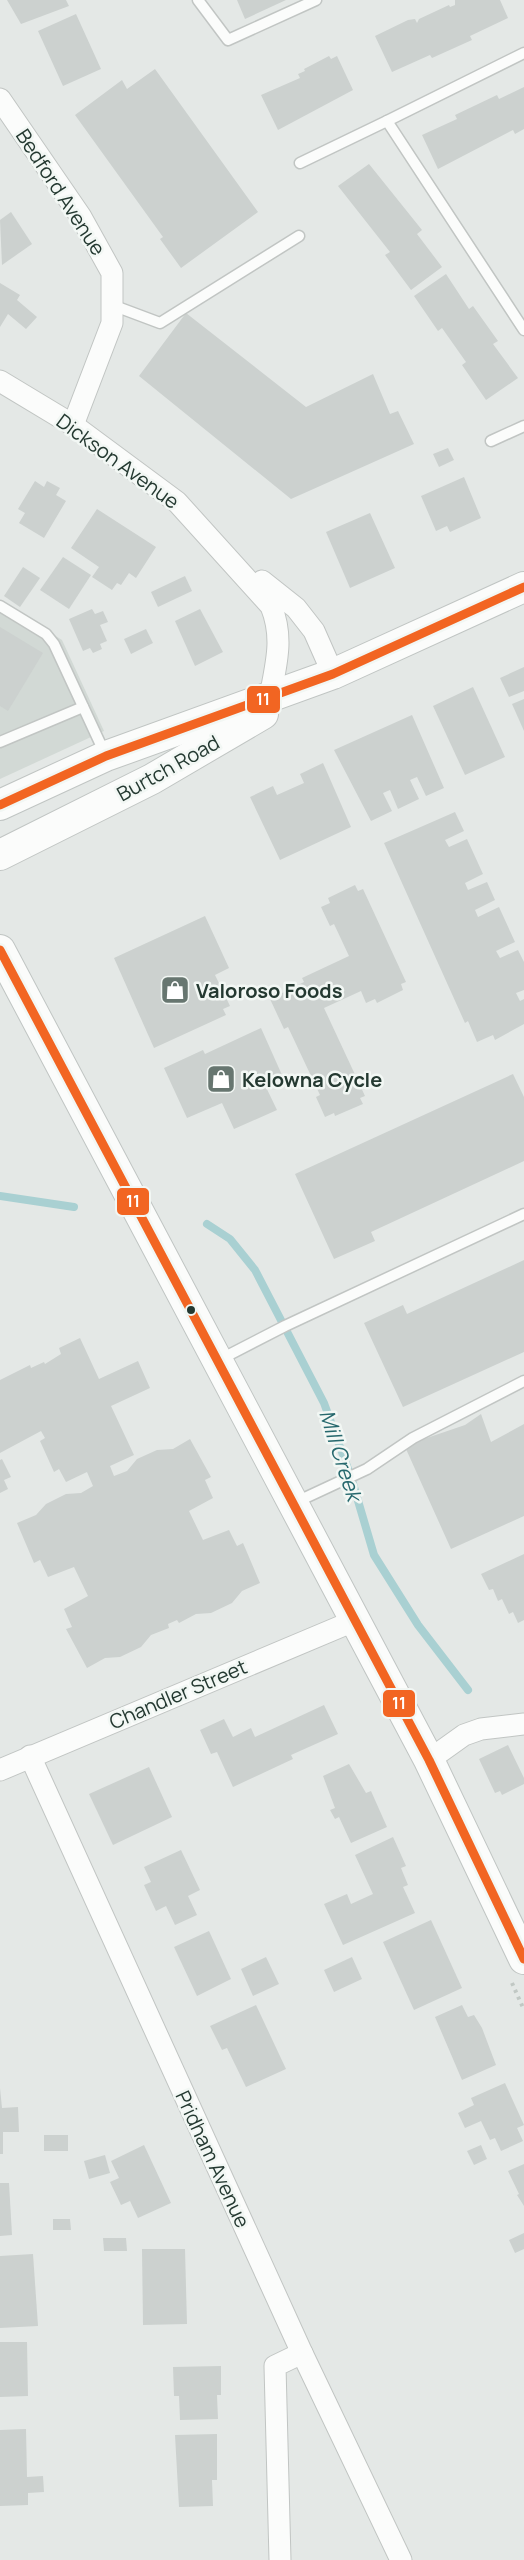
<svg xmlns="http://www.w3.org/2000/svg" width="524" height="2560" viewBox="0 0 524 2560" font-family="Manrope,sans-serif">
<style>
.built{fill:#d2d9d5}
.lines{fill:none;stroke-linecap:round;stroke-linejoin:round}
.stream{stroke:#a9d0d2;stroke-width:8}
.building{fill:#ccd1cf}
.lane-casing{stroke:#c1c5c3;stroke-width:13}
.street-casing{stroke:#c1c5c3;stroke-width:23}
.secondary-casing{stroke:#c0c5c3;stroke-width:32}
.path{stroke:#c1c8c4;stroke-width:4;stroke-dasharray:3 4.5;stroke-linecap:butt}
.lane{stroke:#fbfcfb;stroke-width:10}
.street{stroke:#fbfcfb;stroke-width:21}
.secondary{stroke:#fbfcfb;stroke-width:30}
.bus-1-casing{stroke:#f2f7f4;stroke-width:14}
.bus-1{stroke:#f26522;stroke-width:9}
.bus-dot{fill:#243931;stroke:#f2f7f4;stroke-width:2}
.labels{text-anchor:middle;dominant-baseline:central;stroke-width:5;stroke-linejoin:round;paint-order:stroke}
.street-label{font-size:20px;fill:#243931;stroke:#f2f7f4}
.poi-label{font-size:20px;font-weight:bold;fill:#243931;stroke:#f2f7f4;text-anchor:start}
.water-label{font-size:21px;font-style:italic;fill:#26686d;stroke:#f2f7f4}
.line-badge{stroke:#f2f7f4;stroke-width:2}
.badge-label{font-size:16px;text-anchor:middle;font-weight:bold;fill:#fff}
</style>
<rect width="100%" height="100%" fill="#e4e8e6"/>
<polygon class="built" points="0,601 62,640 104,731 0,779"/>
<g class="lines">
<g class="stream">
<polyline points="0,1196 74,1207"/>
<polyline points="207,1224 230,1239 255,1270 324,1403 351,1477 374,1555 418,1625 468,1690"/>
</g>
</g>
<g class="building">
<polygon points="7,0 66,0 69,6 21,24"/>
<polygon points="237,0 286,0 245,19"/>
<polygon points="455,0 500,0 508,18 470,36 472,40 432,58 430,55 392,72 375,36 408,20 415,19 417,23 419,19 449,5 450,7 455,5"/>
<polygon points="76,14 101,69 63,86 38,31"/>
<polygon points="329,56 331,59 337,56 353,90 278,130 261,95 300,78 298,74 305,71 304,69"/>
<polygon points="155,69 258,212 181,268 160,239 163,237 75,115 122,80 127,89"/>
<polygon points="524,87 524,129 515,134 513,130 438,169 422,135 457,119 455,115 497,95 499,99"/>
<polygon points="369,164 422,230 417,234 442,267 411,290 385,255 390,252 338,186"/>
<polygon points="11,212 32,244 2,265 0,220"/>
<polygon points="446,274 469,309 473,306 498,341 493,344 518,378 486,400 462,365 466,362 442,328 438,331 414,296"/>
<polygon points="0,283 20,295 17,300 37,317 26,329 8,314 0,327"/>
<polygon points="186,313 306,407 373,374 390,414 398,411 414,444 291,499 139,376"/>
<polygon points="448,448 454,460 439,467 433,454"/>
<polygon points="464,477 481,518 450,532 447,526 436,531 421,496"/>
<polygon points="35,481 44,487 47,481 60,488 56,495 66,501 44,538 19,523 25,513 18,509"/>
<polygon points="97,509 156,547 136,578 129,573 121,585 117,583 112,590 92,577 99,567 71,548"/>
<polygon points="370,513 395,568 350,588 326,532"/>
<polygon points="63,557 91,575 69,609 40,590"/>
<polygon points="23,567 40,578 20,607 4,596"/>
<polygon points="185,576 192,591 158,607 151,592"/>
<polygon points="92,609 95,614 103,611 108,622 100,625 107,641 100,644 102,649 93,653 90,648 83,651 69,619"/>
<polygon points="200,609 223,652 195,666 175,621"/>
<polygon points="0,627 43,653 8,711 0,706"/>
<polygon points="146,629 153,643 131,654 124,639"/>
<polygon points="524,667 524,691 509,697 500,678"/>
<polygon points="473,687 505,757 465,775 433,706"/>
<polygon points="524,699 524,731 512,704"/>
<polygon points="412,715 444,788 426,796 417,777 410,780 419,799 398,809 390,790 383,793 392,811 371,821 334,750"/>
<polygon points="323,763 351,827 280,860 250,797 273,786 277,795 304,783 300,774"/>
<polygon points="455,812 464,831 445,840 449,847 467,839 483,874 465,883 468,890 487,882 495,900 475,910 478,917 499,907 515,942 496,951 500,958 518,950 524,962 524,990 516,993 520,1001 524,999 524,1024 495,1040 493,1035 477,1042 468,1021 465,1023 384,843"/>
<polygon points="355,885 358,891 363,889 406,982 401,984 403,990 377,1003 375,999 366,1003 361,991 324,1008 365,1096 360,1098 363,1104 335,1116 334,1113 325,1117 316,1097 320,1095 288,1027 284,1029 270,999 304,982 302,978 349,956 334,924 330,926 321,907 330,903 328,898"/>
<polygon points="205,916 229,968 215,975 230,1006 223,1009 226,1015 154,1048 114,958"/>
<polygon points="261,1028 282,1075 264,1083 277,1110 234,1129 222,1103 187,1118 164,1068 203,1050 205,1054"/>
<polygon points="513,1074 524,1097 524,1161 371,1232 375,1241 334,1259 295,1174"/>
<polygon points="524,1260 524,1352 403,1407 364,1323 403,1305 407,1314"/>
<polygon points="80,1338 99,1379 138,1361 150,1388 111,1406 134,1455 110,1466 114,1476 127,1471 137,1459 157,1450 173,1449 190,1439 211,1477 205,1480 213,1498 189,1511 203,1540 229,1530 237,1546 243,1543 260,1583 242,1591 232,1603 211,1613 196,1614 179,1623 177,1620 168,1624 169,1628 151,1635 141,1647 120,1657 105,1658 87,1668 66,1629 72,1627 64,1609 88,1596 74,1567 48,1577 40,1560 34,1563 17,1523 36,1515 46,1504 66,1494 81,1493 93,1486 87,1472 66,1482 59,1469 54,1472 40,1441 45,1438 41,1431 0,1453 0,1380 30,1365 31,1368 44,1362 45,1364 61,1354 59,1348"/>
<polygon points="481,1414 491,1442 524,1424 524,1516 451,1549 406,1449 418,1441 465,1425"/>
<polygon points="2,1459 11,1477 4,1480 8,1489 0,1493 0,1460"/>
<polygon points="524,1554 524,1620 518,1623 513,1612 509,1614 502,1599 498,1601 493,1589 489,1590 481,1574"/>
<polygon points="324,1705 338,1734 291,1755 293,1759 233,1787 217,1752 211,1754 200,1730 224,1719 233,1737 251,1728 255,1737"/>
<polygon points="508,1745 524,1778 524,1784 502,1795 500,1791 495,1793 479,1759"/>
<polygon points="349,1764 366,1793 371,1791 387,1827 351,1843 339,1817 335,1819 330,1810 335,1808 323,1776"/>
<polygon points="149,1767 172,1817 113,1845 89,1794"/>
<polygon points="393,1837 406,1866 401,1868 408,1885 403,1887 415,1913 343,1945 324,1904 347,1894 351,1904 373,1894 355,1855"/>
<polygon points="181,1850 200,1890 188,1896 197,1915 175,1925 166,1906 156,1911 144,1885 151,1882 144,1867"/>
<polygon points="431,1920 462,1988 414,2010 383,1942"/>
<polygon points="209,1931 231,1979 197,1996 174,1947"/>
<polygon points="266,1957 279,1984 253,1996 241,1969"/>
<polygon points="352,1957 362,1979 334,1992 324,1970"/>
<polygon points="256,2005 286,2069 246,2087 227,2048 222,2050 210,2026"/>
<polygon points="462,2005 468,2017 474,2015 482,2028 496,2065 462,2080 435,2017"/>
<polygon points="505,2083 524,2125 517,2128 523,2141 501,2151 495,2138 490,2140 481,2121 465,2128 458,2113 474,2105 471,2098"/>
<polygon points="0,2088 2,2108 18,2107 19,2132 3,2132 3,2154 0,2154"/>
<rect x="44" y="2135" width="24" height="16"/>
<polygon points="144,2145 171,2203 138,2218 130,2201 121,2205 110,2182 119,2178 111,2161"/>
<polygon points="481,2145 487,2159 474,2165 467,2151"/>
<polygon points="105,2155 110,2173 89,2179 84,2161"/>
<polygon points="524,2164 524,2206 517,2195 519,2194 508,2171"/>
<polygon points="0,2183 9,2183 12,2235 0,2236"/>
<polygon points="53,2219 70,2219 71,2230 53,2230"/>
<polygon points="524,2233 524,2249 515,2253 509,2240"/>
<polygon points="103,2238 126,2238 127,2251 104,2251"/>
<polygon points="142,2249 185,2249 187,2324 143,2325"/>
<polygon points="33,2254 38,2326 0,2328 0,2256"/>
<polygon points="0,2342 27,2342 28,2396 0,2397"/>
<polygon points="221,2366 221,2395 217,2395 218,2419 180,2420 179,2396 174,2396 173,2367"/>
<polygon points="26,2429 27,2477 43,2476 44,2492 28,2493 28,2505 0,2506 0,2430"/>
<polygon points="217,2434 217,2480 212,2480 213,2506 179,2507 175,2435"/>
</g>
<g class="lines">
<g class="lane-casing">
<g id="lane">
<polyline points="198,0 228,40 316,0"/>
<polyline points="387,121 524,53"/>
<polyline points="300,163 387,121 524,330"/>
<polyline points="112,305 160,323 299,236"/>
<polyline points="491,441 524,426"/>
<polyline points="0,606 46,634 54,644 106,756"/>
<polyline points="0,742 83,707"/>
<polyline points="219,1360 285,1326 524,1214"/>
<polyline points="294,1503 367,1469 413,1438 524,1381"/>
</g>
</g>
<g class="street-casing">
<g id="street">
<polyline points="0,99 81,217 112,273 112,323 73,425"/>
<path d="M0,381L73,425L177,502L271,606C284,638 276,664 270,697"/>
<polyline points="262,581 296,608 314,631 333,674"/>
<polyline points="30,1756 302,2353 401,2560"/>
<polyline points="429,1760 464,1735 481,1729 524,1724"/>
<polyline points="0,1770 356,1620"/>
<polyline points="280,2560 275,2366 302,2353"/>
</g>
</g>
<g class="secondary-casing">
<g id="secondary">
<polyline points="0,805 106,756 333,674 524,587"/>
<polyline points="0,855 152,779 263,714"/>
<polyline points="0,950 429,1760 524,1959"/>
</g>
</g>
<polyline class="path" points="512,1983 524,2010"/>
<use href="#lane" class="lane"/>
<use href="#street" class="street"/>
<use href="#secondary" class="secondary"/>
<g class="bus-1-casing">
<g id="bus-1">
<polyline points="0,805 106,756 333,674 524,587"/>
<polyline points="0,950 429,1760 524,1959"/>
</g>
</g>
<use href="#bus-1" class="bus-1"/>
</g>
<defs>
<g id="shop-square" transform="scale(1.5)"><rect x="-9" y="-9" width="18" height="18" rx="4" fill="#677670" stroke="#f2f7f4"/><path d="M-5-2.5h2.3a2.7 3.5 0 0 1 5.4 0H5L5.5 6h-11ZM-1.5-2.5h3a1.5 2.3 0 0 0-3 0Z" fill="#fff"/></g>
</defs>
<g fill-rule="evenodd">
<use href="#shop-square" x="175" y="990"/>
<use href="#shop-square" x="221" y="1079"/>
</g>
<circle class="bus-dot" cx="191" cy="1310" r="5"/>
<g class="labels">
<g class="street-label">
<text transform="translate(61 192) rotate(57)">Bedford Avenue</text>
<text transform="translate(118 461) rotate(36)">Dickson Avenue</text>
<text transform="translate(168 768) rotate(-29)">Burtch Road</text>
<text transform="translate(178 1694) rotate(-23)">Chandler Street</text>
<text transform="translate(213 2159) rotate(65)">Pridham Avenue</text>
</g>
<g class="poi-label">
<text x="196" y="990">Valoroso Foods</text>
<text x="242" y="1079">Kelowna Cycle</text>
</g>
<g class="water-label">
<text transform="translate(341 1455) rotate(72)">Mill Creek</text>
</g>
</g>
<g class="line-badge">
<rect x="246" y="685" width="35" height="29" rx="6" fill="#f26522"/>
<rect x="116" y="1187" width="34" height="29" rx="6" fill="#f26522"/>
<rect x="382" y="1689" width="34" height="29" rx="6" fill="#f26522"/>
</g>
<g class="badge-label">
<text x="263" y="705">11</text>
<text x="133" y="1207">11</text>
<text x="399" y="1709">11</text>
</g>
</svg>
